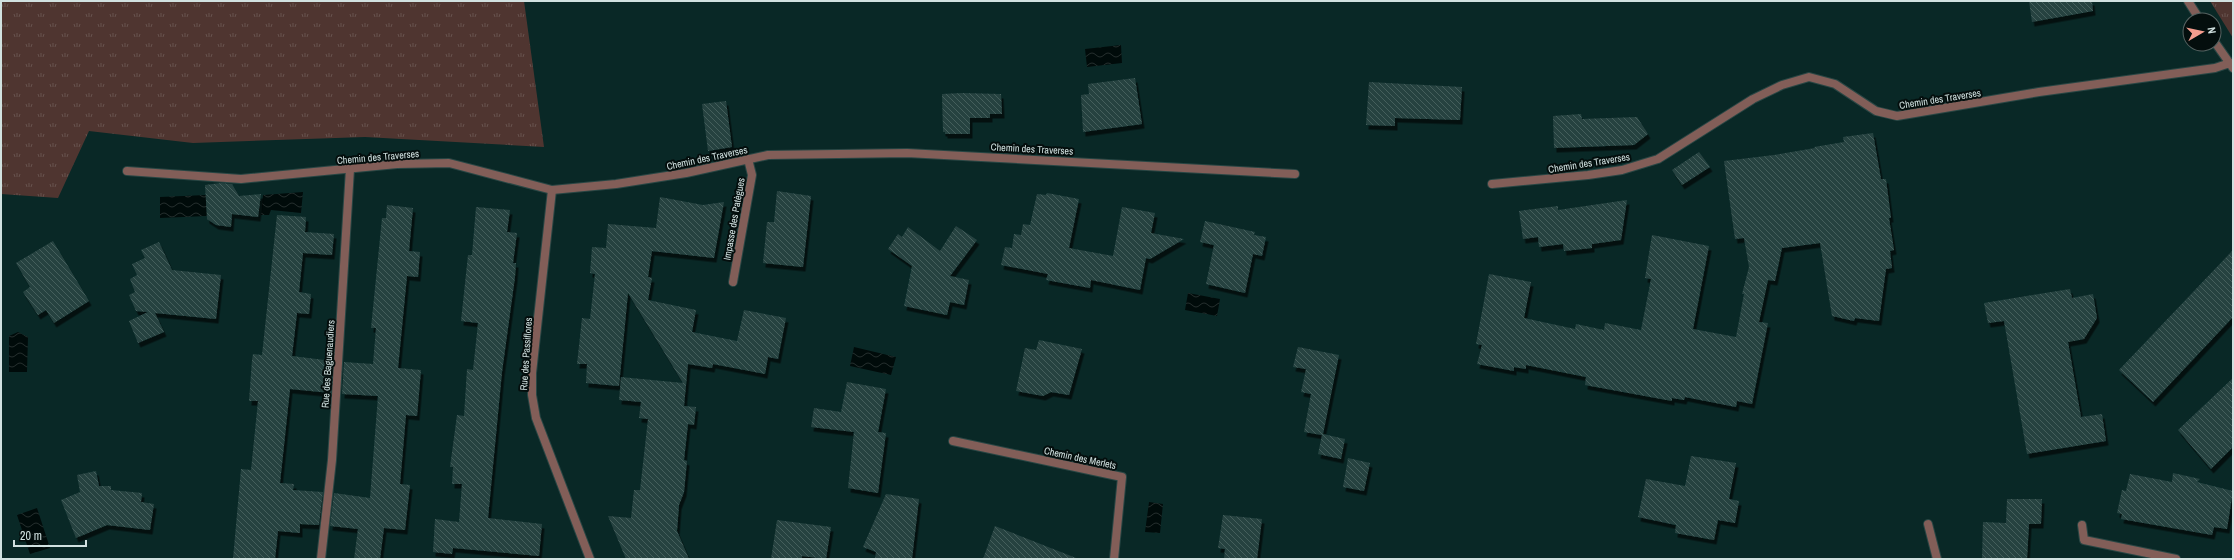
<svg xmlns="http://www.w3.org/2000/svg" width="2234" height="560" viewBox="0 0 2234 560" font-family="'Archivo Narrow',sans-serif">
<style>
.grass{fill:url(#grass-tufts)}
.water{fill:url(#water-waves)}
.building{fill:url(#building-back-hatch);filter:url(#shadow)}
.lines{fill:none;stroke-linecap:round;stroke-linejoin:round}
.minor-casing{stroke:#294644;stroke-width:10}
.minor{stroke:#825e58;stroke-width:8}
.labels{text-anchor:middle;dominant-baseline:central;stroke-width:4;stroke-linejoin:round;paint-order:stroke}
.street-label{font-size:10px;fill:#d1e1e0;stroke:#040e0d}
</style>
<defs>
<pattern id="grass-tufts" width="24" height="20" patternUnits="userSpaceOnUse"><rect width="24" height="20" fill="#4f3530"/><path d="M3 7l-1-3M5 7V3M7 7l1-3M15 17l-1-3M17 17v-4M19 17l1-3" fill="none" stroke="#67524e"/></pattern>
<pattern id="water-waves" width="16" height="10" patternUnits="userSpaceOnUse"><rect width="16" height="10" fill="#000b0a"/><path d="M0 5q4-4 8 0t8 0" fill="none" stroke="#242e2d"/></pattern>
<pattern id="building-back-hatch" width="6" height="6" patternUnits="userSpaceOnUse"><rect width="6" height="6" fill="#264341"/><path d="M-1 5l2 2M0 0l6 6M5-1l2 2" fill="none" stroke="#445e5c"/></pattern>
<filter id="shadow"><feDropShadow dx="2.5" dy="4.5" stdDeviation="0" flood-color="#0009"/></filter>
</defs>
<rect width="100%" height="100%" fill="#092826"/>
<g class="grass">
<polygon points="1,1 524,1 544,147 365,137 193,143 89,131 58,198 1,194"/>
<polygon points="2210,1 2233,1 2233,38"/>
</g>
<g class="water">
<polygon points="1121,45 1122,63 1087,67 1085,49"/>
<polygon points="303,192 301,213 271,210 269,215 261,215 263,195"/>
<polygon points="206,195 207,216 160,218 160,197"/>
<polygon points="1188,293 1220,299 1217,316 1185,310"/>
<polygon points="18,332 28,337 27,372 9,372 9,336"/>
<polygon points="854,347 896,357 891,375 850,366"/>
<polygon points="1149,502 1163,504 1160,533 1145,532"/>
<polygon points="37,508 50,548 30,554 17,515"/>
</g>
<g class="building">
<polygon points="2029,1 2092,1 2093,11 2032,22"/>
<polygon points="1135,78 1142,124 1083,132 1081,95 1089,94 1088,84"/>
<polygon points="1369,82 1462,87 1460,120 1395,118 1395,126 1366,125"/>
<polygon points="962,93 1001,94 1002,114 990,114 990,118 970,118 970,134 945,134 945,132 943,132 942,94"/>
<polygon points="726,101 732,147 708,151 702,104"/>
<polygon points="1581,114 1582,119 1637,117 1648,134 1634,145 1554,148 1553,116"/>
<polygon points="1873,133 1881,179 1886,179 1891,218 1889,218 1894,250 1890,251 1892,268 1886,269 1879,321 1855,318 1854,321 1832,316 1820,243 1782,248 1775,281 1768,280 1759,322 1768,323 1752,404 1737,401 1736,407 1685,397 1684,400 1672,398 1672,401 1585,385 1586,377 1526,365 1526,369 1514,367 1514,371 1477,364 1482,345 1476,344 1489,274 1531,282 1524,318 1575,329 1576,324 1604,330 1605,323 1641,330 1651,279 1645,278 1652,235 1709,246 1693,329 1736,337 1744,294 1742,294 1749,267 1744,238 1735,239 1724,161 1774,155 1815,148 1814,147 1844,142 1843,137"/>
<polygon points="1699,152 1710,167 1682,185 1672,170"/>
<polygon points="221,183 232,184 239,196 261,194 258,217 232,214 231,227 216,225 207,219 205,185"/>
<polygon points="777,191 811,196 803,267 763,263 767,222 774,222"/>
<polygon points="1047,193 1079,199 1069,248 1113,256 1122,207 1155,213 1151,233 1184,239 1150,259 1146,258 1140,290 1091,280 1090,288 1046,280 1048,274 1001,265 1005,247 1012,248 1014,234 1021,235 1023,224 1030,225 1037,194 1046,195"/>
<polygon points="660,197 703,205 724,202 714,258 652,251 648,277 652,278 648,300 696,310 692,332 737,341 744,310 786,318 778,359 768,357 765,374 713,364 712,368 688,364 684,406 696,407 694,425 688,424 684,460 687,461 684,492 679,505 677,531 689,559 626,559 608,516 631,518 634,490 640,490 648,419 639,418 641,402 619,400 621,377 683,383 628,293 619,386 586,383 587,364 577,364 582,318 590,319 595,274 590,273 592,247 606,248 608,224 656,228"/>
<polygon points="1627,200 1621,240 1592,244 1592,248 1564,251 1563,244 1539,247 1538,237 1523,239 1519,211 1558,206 1558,210"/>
<polygon points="387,205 413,208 409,251 420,252 418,277 407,276 398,368 421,370 417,416 406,415 400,484 410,485 405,530 384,528 380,559 354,559 358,529 330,526 334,493 370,498 378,396 342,394 344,362 373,364 376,328 371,328 382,218 386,218"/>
<polygon points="476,207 510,210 507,232 517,233 513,263 516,263 515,277 502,372 488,518 542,524 539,556 453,548 452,554 433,552 435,519 459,522 462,484 452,484 453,467 450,467 457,415 464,416 467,369 473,370 478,323 461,321 468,255 472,255"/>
<polygon points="277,215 306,217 305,232 334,234 332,255 303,253 299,292 311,294 309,314 297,313 292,356 333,361 331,393 290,389 280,483 294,484 293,490 323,492 319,525 300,524 300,533 278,531 275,559 233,559 241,469 251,470 258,401 249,401 252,360 253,354 262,355"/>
<polygon points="1205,221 1255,232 1254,235 1266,237 1262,256 1253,254 1245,293 1206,284 1214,245 1200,242"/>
<polygon points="956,226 977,240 950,276 969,280 964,305 950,302 947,315 904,306 912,266 888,249 898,234 902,237 908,227 940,251"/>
<polygon points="53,241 89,301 54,323 46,310 38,315 23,292 30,287 16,263"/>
<polygon points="159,242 172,270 221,275 216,319 155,313 164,332 138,343 129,321 148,312 136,311 129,295 135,292 130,279 137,275 132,264 145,258 141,250"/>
<polygon points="2233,250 2233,317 2153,402 2119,370"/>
<polygon points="2070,289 2072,298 2093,294 2097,318 2084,339 2068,342 2081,417 2102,414 2106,441 2027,454 2004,321 1988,323 1984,303"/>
<polygon points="1039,340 1082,349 1069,395 1051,392 1043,396 1016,391 1025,348 1036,350"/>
<polygon points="1298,347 1339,355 1323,434 1345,439 1341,459 1318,454 1322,435 1304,432 1311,394 1301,392 1306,369 1293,367"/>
<polygon points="2233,378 2233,447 2211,469 2178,430"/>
<polygon points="847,382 886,389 878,432 886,433 878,493 848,488 854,432 811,427 814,408 841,412"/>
<polygon points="1691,456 1736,463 1729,499 1739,501 1735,523 1718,520 1714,540 1675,533 1676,525 1638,517 1646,479 1685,486"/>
<polygon points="1348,458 1370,463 1364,491 1343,487"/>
<polygon points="96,471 99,486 111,486 111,490 142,493 141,502 154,504 150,530 107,525 76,538 61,500 80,492 77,475"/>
<polygon points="2173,473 2200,479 2197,482 2233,491 2227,529 2214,527 2212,535 2121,519 2122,514 2117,513 2122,490 2126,491 2130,474 2172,482"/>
<polygon points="886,494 919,499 912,559 875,559 876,552 863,547"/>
<polygon points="2007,499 2042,499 2041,524 2029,524 2027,559 1982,559 1983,522 2006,523"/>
<polygon points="1223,515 1262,519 1257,559 1224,559 1225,549 1218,548"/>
<polygon points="777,520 831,527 826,559 802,556 802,559 771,559"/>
<polygon points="995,526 1076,558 1076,559 983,559"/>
</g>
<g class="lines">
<g class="minor-casing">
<g id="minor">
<polyline points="2188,1 2200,20"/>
<polyline points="2214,41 2233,68"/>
<polyline points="127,171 241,179 397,164 449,163 552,190 616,184 686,173 768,155 907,153 1295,174"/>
<polyline points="1492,184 1588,175 1622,170 1658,159 1753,99 1782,85 1809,77 1835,84 1876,111 1897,116 2039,92 2215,68 2230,63"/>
<polyline points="552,190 532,373 532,395 536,418 590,559"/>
<polyline points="733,282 752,175 748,159"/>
<polyline points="953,441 1122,477 1114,559"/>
<polyline points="1928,524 1937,559"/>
<polyline points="2082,525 2084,540 2176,559"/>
<polyline points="321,559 332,460 350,169"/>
</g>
</g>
<use href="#minor" class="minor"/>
</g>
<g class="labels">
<g class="street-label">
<text transform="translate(1940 99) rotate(-9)">Chemin des Traverses</text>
<text transform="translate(1032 149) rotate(3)">Chemin des Traverses</text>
<text transform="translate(378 157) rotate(-5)">Chemin des Traverses</text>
<text transform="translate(707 158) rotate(-12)">Chemin des Traverses</text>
<text transform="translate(1589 163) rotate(-9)">Chemin des Traverses</text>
<text transform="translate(734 219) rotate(-80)">Impasse des Patègues</text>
<text transform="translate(526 354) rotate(-86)">Rue des Passiflores</text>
<text transform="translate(328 364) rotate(-86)">Rue des Baguenaudiers</text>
<text transform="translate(1080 458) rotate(12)">Chemin des Merlets</text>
</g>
</g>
<rect width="2234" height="560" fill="none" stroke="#d1e1e0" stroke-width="4"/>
<g transform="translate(2202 32) rotate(81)"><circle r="19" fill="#040e0d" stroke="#566261"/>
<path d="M0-3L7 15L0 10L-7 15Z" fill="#f59d8e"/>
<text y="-6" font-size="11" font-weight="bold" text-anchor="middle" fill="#d1e1e0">N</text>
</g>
<path d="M14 540v6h72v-6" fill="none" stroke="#d1e1e0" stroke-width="2"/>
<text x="20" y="540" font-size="12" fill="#d1e1e0" stroke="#040e0d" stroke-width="3" paint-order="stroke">20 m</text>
</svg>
